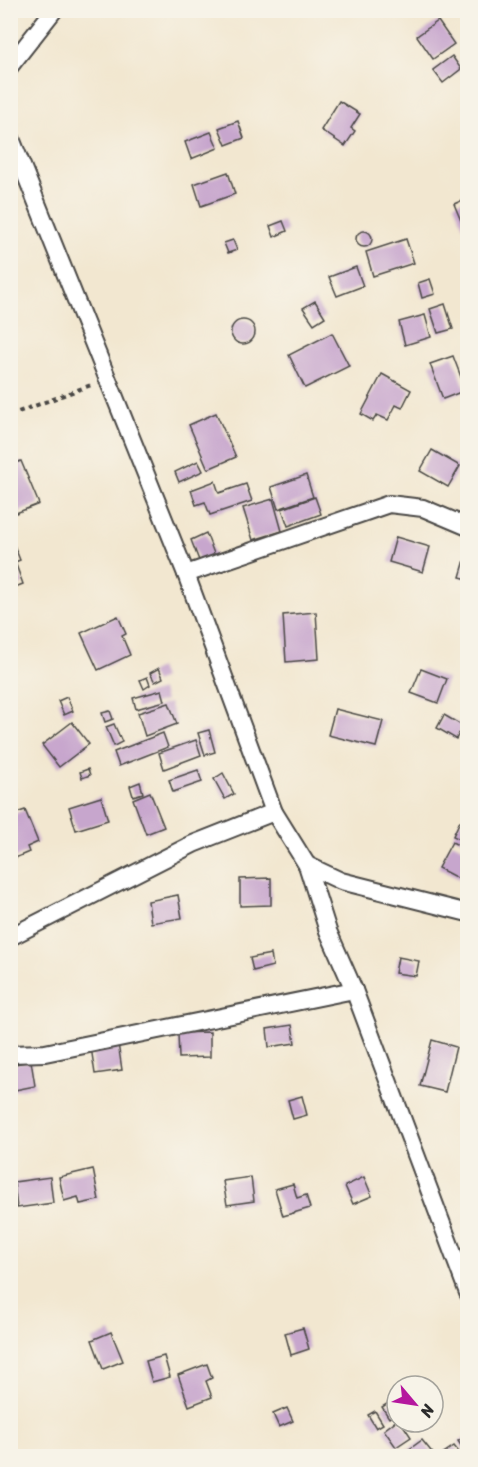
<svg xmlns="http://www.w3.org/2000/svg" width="478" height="1467" viewBox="0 0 478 1467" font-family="Sriracha,sans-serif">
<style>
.building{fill:#c7a6cd}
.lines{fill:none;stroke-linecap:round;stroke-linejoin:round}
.street-casing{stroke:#494744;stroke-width:20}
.path{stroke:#494744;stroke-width:4;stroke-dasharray:4.5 4.5;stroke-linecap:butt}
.street{stroke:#fff;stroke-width:16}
</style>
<rect width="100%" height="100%" fill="#f7f3e8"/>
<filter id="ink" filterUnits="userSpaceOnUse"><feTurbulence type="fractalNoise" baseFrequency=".0167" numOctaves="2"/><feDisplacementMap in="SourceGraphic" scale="12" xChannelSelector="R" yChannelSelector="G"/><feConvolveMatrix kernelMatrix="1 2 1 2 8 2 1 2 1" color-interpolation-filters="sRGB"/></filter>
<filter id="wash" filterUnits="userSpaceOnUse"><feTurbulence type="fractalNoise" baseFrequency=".008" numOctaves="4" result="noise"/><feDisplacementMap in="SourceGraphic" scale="24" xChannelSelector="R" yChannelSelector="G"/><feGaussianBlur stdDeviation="1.35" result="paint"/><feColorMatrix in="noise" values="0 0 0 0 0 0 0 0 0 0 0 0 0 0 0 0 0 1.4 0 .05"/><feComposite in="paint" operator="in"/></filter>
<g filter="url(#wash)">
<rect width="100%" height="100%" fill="#f2e7d0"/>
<g id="blocks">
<g class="building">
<polygon points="438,21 454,44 433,59 417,36"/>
<polygon points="452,56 461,69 443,83 433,70"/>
<polygon points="339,101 360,114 351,128 355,131 345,146 321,130"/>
<polygon points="238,121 244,138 226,145 219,128"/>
<polygon points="211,132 218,148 191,159 185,142"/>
<polygon points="228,172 235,194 201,206 194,184"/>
<polygon points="468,198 468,226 464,228 454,204"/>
<polygon points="283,221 287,231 274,237 270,226"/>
<circle cx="364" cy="239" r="8"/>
<polygon points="406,239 414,263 373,276 366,252"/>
<polygon points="233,240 237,250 228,253 224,243"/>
<polygon points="356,267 363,286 337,296 329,277"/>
<polygon points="430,279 435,294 422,298 418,283"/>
<polygon points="315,301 325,317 314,324 303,308"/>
<polygon points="445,304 453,329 438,333 430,309"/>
<polygon points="425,315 431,337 405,345 399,322"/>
<circle cx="243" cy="332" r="12"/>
<polygon points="332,333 349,366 305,388 289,355"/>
<polygon points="453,356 466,390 443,399 430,364"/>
<polygon points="382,374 411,390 402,408 396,405 388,420 377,415 373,421 361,414"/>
<polygon points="216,413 236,457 208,469 189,425"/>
<polygon points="432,450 460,466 448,487 420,471"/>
<polygon points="21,461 39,504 16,513 10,499 10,465"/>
<polygon points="198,461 203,471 179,482 175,472"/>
<polygon points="306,475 313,497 278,509 271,487"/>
<polygon points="215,481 219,493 246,484 252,501 210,515 205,502 196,505 191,490"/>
<polygon points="315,497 321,514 288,526 282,509"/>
<polygon points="273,499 282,531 253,540 243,508"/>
<polygon points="206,533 215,556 200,563 191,540"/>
<polygon points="10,535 20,560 15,562 23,584 10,589"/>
<polygon points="396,537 430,547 423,572 389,562"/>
<polygon points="465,560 468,560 468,579 460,577"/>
<polygon points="316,612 319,659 286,662 283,615"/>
<polygon points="118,616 126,634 122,636 130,655 98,670 81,633"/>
<polygon points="159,668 163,678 155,682 150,673"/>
<polygon points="421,669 447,679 438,703 411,693"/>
<polygon points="147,677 150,685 144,689 140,680"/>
<polygon points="162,690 165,701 136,709 133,698"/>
<polygon points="67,697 73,711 64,715 58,701"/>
<polygon points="169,703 177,724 145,736 138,713"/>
<polygon points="335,709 383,721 376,747 328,735"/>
<polygon points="110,711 113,719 105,722 102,713"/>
<polygon points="444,715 463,726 456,739 437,728"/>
<polygon points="72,722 89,744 59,767 42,745"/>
<polygon points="114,724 122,742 114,746 106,727"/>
<polygon points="209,730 215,752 205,755 198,733"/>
<polygon points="163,733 168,747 119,766 114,752"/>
<polygon points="196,740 201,755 164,769 159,753"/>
<polygon points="88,769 90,775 82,778 80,772"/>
<polygon points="198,770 202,782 173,792 169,780"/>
<polygon points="223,773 234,794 225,799 214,779"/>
<polygon points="140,782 143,793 133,796 130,786"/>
<polygon points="150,792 164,827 146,834 133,799"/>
<polygon points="101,797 108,820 76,830 69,807"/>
<polygon points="10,807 14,814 25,810 38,842 27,847 29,852 10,860"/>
<polygon points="460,821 468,825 466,842 453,836"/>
<polygon points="452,842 468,850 468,863 459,879 438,868"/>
<polygon points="271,878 271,905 240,906 240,879"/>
<polygon points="178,895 182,918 151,923 148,901"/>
<polygon points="271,954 273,966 253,971 250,958"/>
<polygon points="398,957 419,961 416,976 395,973"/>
<polygon points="292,1025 295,1043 269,1047 267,1029"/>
<polygon points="210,1032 210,1057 179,1058 178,1033"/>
<polygon points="432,1040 456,1047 445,1092 420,1086"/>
<polygon points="118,1043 122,1070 95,1074 91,1047"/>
<polygon points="31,1061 35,1086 10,1091 10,1065"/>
<polygon points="302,1096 307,1115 293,1119 288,1100"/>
<polygon points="93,1169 99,1200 80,1204 78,1197 64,1201 59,1177"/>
<polygon points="50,1177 53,1203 17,1208 14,1182"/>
<polygon points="251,1177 254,1201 227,1205 223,1181"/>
<polygon points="364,1177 372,1196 353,1204 345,1186"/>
<polygon points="293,1184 297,1198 306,1195 310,1208 283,1216 275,1189"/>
<polygon points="303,1328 309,1349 291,1355 285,1333"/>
<polygon points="111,1332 123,1361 103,1369 92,1340"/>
<polygon points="164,1356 170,1377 152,1382 146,1361"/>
<polygon points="207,1364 212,1378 206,1381 212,1397 189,1406 178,1375"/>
<polygon points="390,1402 397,1413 389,1418 382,1407"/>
<polygon points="287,1408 293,1421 279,1427 273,1414"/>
<polygon points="375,1411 383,1424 376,1428 368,1415"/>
<polygon points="397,1420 397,1422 401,1422 411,1437 396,1447 384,1430"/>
<polygon points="468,1435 468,1452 466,1453 458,1441"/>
<polygon points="422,1440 435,1456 411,1456 407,1451"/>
<polygon points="454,1446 462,1456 444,1456 442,1454"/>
</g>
</g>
</g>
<g filter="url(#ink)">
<use href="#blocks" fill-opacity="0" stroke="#494744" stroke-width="1.5"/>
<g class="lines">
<g class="street-casing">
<g id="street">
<polyline points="10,66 54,10"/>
<polyline points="10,136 186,574 274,812 307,865 328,931 354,990 468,1293"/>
<polyline points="186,574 389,504 423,508 468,527"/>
<polyline points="307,865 341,881 468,913"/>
<polyline points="10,937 193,844 274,812"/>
<polyline points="10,1054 45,1053 354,990"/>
</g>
</g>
<polyline class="path" points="10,415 91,385"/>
<use href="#street" class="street"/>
</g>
</g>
<rect width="478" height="1467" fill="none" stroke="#f7f3e8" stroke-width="36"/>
<g transform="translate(415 1404) rotate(119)"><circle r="28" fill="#f7f3e8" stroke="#a5a39c" stroke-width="1.5"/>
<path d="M0-4.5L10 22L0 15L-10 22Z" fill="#b5179e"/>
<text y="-9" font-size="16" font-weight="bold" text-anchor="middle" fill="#2b2b2b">N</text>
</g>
</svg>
